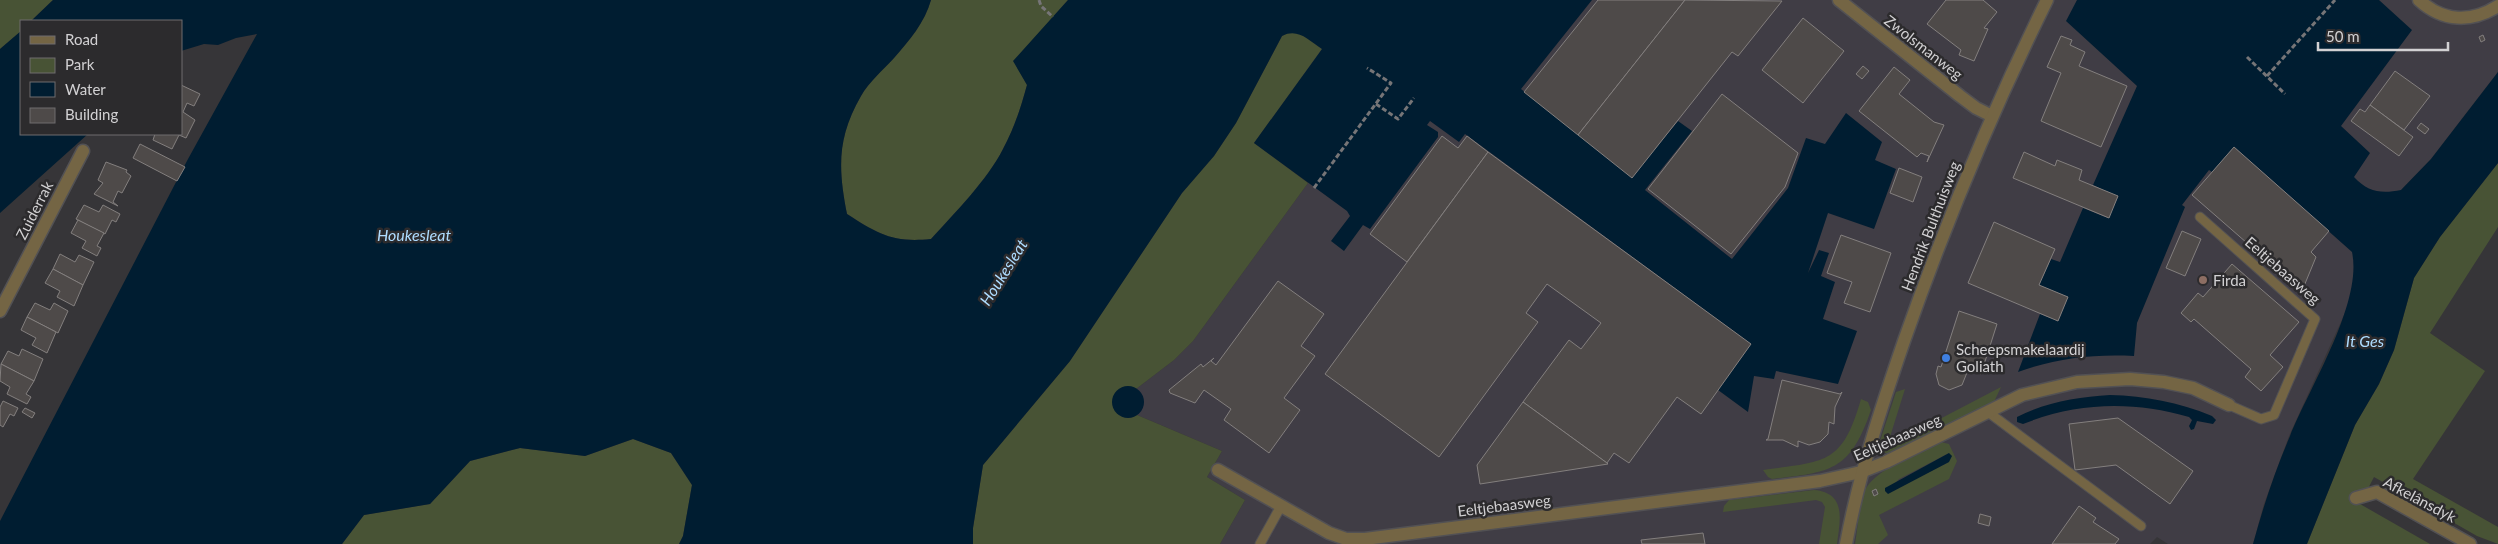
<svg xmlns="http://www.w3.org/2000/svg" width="2498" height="544" viewBox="0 0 2498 544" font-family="Lato,sans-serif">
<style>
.built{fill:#403d45}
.green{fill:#485335;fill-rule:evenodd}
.water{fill:#001d31}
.building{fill:#4e4a49;stroke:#837f7e}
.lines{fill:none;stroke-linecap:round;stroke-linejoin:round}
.lane-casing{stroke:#525154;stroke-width:11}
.street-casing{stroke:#525154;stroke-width:15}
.path{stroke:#767577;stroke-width:3;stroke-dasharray:5 2.5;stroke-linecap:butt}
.lane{stroke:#746544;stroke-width:9}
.street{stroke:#746544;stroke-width:12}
.education-dot{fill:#8d6e63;stroke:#2c2b2d;stroke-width:2}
.shop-dot{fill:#3f7fe0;stroke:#2c2b2d;stroke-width:2}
.labels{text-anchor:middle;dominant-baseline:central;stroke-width:5;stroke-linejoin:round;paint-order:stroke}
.street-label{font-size:15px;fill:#d2d1d3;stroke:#2c2b2d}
.poi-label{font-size:15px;fill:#d2d1d3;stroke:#2c2b2d;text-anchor:start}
.water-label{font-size:16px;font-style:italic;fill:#aedcff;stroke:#2c2b2d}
</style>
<rect width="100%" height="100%" fill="#363538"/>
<polygon class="built" points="1301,0 2498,0 2498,72 2431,159 2401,190 2289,436 2264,504 2253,544 2168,544 2157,537 2150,544 1220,544 1245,500 1207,477 1222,451 1137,415 1136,389 1174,360 1193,341 1308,183"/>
<g class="green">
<polygon points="0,0 53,0 31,21 21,21 21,31 0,49"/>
<path d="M931,0H1068L1014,61L1027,85C1021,107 1014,129 1003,149C988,179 954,214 931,239C893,243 878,234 847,214C838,168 837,138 861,96C869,82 883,70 894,58C909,41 925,22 931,0Z"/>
<polygon points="1288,33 1300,33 1322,49 1254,143 1308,183 1193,341 1174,360 1136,389 1134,388 1135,416 1137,415 1222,451 1207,477 1245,500 1220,544 973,544 973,528 983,465 1070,361 1182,193 1214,156 1236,123 1282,36"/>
<polygon points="2498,163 2498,227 2430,333 2485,371 2413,479 2498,527 2498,544 2477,536 2374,477 2360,504 2430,544 2307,544 2355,425 2379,384 2394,350 2414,278 2440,237"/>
<path d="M2001,387L1993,404L1889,454C1883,453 1880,450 1879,444L1896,392L1905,389L1889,440L1892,444Z"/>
<path d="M1861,399L1868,402L1871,410C1850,471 1832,472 1772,479L1768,477L1763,470C1826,461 1842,465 1861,399Z"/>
<polygon points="633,439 671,453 692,485 683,536 679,544 342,544 364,515 430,504 470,461 520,448 585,456"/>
<path d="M1941,442L1949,444L1957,461L1949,479L1879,515L1888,535L1878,544H1855C1858,528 1858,509 1864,493C1871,470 1920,453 1941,442ZM1949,453V462L1886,493L1899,479Z"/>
<path d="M1814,490C1847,493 1840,520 1837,544H1819L1825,507L1822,502L1816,500L1723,512L1724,506L1729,500Z"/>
</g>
<g class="water">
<path d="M53,0H931C925,22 909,41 894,58C883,70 869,82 861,96C837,138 838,168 847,214C878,234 893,243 931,239C954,214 988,179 1003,149C1014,129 1021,107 1027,85L1013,61L1068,0H1592L1521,89L1632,177L1678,121L1692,131L1645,190L1732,259L1788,188L1806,138L1825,144L1846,113L1882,142L1875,160L1896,169L1874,229L1828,213L1808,273L1819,250L1829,253L1821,276L1835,282L1823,319L1857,331L1838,384L1776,371L1774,379L1754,376L1748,412L1718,390L1751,344L1465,134L1459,142L1430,121L1427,125L1438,132V137L1370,229L1363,225L1344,251L1331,241L1350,216L1347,211L1254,143L1322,49C1308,40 1298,28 1282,36L1236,123L1214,156L1182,193L1070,361L983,465L973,528V544H679L683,536L692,485L671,453L633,439L585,456L520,448L470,461L430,504L364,515L342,544H0V521L188,159L257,34L236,38L218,45L204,44L181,51V21H31Z"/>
<path d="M2077,0H2379L2412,30L2341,126L2370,153L2354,177C2368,192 2381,194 2401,190L2431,159L2498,72V163L2440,237L2414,278L2394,350L2379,384L2355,425L2307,544H2253C2263,507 2275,471 2290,436C2309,388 2363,303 2352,252L2234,147L2212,172L2209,170L2182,205L2185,207L2137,323L2134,356C2093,354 2057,358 2018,372L2040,314L2058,321L2068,297L2039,285L2051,259L2060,262L2083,208L2108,218L2118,197L2093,185L2137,86L2066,21Z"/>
<polygon points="21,31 21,134 88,134 0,213 0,49"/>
<circle cx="1128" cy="402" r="16"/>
<path d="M2110,395C2146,396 2178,402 2212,416L2216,420L2213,424L2197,421L2194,429L2191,430L2189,426L2192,420L2189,417C2133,401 2078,402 2023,424L2017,422V417C2046,402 2078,397 2110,395Z"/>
<polygon points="1949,453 1952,456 1949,462 1888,494 1885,491 1885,488"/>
</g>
<g class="building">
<polygon points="1598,0 1685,0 1578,135 1524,92"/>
<polygon points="1685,0 1782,1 1738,56 1732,52 1632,178 1578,135"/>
<polygon points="1946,0 1983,0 1997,12 1984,28 1988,29 1974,61 1959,55 1961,50 1927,24"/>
<polygon points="1803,18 1844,51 1803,103 1762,70"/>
<polygon points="2483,35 2485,40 2481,42 2479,37"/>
<polygon points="2061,36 2072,40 2070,45 2085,52 2079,66 2127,86 2101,147 2041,121 2061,73 2047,67"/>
<polygon points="1863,66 1869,71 1862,79 1856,74"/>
<polygon points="1894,67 1910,80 1899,94 1934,122 1944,125 1927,162 1929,156 1921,153 1917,157 1859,111"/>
<polygon points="2395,71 2430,96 2404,130 2370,105"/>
<polygon points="181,85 200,94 194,106 187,103 183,112 195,120 186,138 179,135 172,149 153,140 155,134 181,134"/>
<polygon points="1722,94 1798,153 1785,187 1731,254 1648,189"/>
<polygon points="2370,105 2413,137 2399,156 2351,121 2360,109 2365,112"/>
<polygon points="2421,123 2429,129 2425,134 2417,128"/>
<polygon points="1442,136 1458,148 1467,136 1488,152 1407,262 1370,234"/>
<polygon points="140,144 185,167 177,181 133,158"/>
<polygon points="2234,147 2329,231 2311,252 2316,257 2302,291 2192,195"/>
<polygon points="1488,152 1751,344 1701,414 1677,397 1629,463 1614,453 1607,463 1523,402 1569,340 1581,349 1601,323 1547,284 1526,313 1538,322 1439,457 1325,374"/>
<polygon points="2024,152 2055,166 2057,160 2082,170 2079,180 2118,196 2109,218 2013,178"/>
<polygon points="106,162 127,170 126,172 131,176 122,193 118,191 113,202 118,206 94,194 103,183 98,180"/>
<polygon points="1899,168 1922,177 1913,202 1890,193"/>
<polygon points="84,205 99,212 103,205 120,214 116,222 112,220 105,234 76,219"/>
<polygon points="78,220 104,233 97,246 101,248 97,256 82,248 86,241 71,233"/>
<polygon points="1994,222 2055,249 2039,285 2068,297 2058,321 1968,283"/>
<polygon points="2182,231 2201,239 2185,276 2166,268"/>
<polygon points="1841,235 1891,253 1870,312 1844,303 1852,282 1827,273"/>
<polygon points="60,254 75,262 79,255 94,262 83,285 53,269"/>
<polygon points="2232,264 2299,322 2270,355 2283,367 2261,391 2245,377 2251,369 2194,319 2191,322 2181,313 2198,293 2203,297"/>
<polygon points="53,269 83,285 74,306 57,297 60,291 45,283"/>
<polygon points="1278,281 1324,314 1301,346 1315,356 1284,398 1300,410 1269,453 1224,420 1231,409 1204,390 1195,403 1170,393 1169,390 1201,364 1203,367 1214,358 1211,361 1216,365"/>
<polygon points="35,303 50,310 54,303 68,311 58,333 27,317"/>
<polygon points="1959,311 1997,324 1981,374 1968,370 1962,385 1949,390 1939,385 1936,374 1938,366 1941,367"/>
<polygon points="27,317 56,332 47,353 32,345 36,338 21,330"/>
<polygon points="22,349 43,359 34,381 1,364 8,351 19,356"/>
<polygon points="1,364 34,381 26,394 31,397 27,404 7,394 10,387 0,381"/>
<polygon points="1782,380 1840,394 1842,392 1835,407 1834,424 1829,422 1828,434 1820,442 1809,445 1798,441 1798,447 1783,440 1766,440 1768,439"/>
<polygon points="3,401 18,408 14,416 10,414 3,427 0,425 0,407"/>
<polygon points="1523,402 1607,463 1608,464 1480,484 1477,465"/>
<polygon points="25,408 35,413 32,418 22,412"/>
<polygon points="2118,418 2193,471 2170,504 2116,465 2075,470 2069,424"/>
<polygon points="1876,489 1878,494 1874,496 1872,491"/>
<polygon points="2079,506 2096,518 2093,522 2119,539 2115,544 2052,544"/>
<polygon points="1980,514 1991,517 1989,526 1978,523"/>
<polygon points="1703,533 1705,544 1642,544 1641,540"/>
</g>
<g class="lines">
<g class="lane-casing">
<g id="lane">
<polyline points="2200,217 2315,319 2274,415 2261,419 2229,405"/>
<polyline points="1988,412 2141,526"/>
<polyline points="1260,544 1281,506"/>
</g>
</g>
<g class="street-casing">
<g id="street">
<polyline points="1839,0 1960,96 1976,108 1992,116"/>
<path d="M2419,0C2443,22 2471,23 2498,6"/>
<polyline points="0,311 83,151"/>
<polyline points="1218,470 1329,533 1346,539 1365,539 1820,481 1861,472 1886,462 2022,395 2077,382 2130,379 2164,382 2193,388 2229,405"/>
<polyline points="2356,498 2377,492 2470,544"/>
<path d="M1846,544C1859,474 1881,408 1904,341C1945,224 1992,111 2047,0"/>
</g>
</g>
<g class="path">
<polyline points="1039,0 1041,6 1053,17"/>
<polyline points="2247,57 2285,94"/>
<polyline points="2267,76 2335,0"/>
<polyline points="1376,104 1398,119 1414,98"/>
<polyline points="1314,188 1391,83 1367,68"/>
</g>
<use href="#lane" class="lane"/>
<use href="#street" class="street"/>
</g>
<circle class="education-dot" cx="2203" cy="280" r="5"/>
<circle class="shop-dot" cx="1946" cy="358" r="5"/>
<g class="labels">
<g class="street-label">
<text transform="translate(1924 47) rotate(38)">Zwolsmanweg</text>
<text transform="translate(34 210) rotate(-63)">Zuiderrak</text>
<text transform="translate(1930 226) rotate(-69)">Hendrik Bulthuisweg</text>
<text transform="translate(2283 270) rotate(41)">Eeltjebaasweg</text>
<text transform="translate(1897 437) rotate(-24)">Eeltjebaasweg</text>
<text transform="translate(2420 499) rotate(28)">Afkelânsdyk</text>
<text transform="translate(1504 505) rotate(-7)">Eeltjebaasweg</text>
</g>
<g class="poi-label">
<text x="2213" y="280">Firda</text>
<text x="1956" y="349">Scheepsmakelaardij<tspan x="1956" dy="17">Goliath</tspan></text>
</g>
<g class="water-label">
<text x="414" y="234">Houkesleat</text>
<text transform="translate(1003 272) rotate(-58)">Houkesleat</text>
<text x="2365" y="340">It Ges</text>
</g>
</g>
<rect x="20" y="20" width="162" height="115" fill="#2c2b2d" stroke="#6e6d6f"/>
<rect x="30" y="36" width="25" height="8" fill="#746544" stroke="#6e6d6f"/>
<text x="65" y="45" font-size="15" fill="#d2d1d3">Road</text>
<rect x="30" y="58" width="25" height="15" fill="#485335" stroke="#6e6d6f"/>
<text x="65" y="70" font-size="15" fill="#d2d1d3">Park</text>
<rect x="30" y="82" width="25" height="15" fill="#001d31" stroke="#6e6d6f"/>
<text x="65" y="95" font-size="15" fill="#d2d1d3">Water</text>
<rect x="30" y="108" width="25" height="15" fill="#4e4a49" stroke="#6e6d6f"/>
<text x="65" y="120" font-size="15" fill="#d2d1d3">Building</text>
<path d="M2318 42v8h130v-8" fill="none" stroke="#d2d1d3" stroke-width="2.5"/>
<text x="2326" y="42" font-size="15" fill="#d2d1d3" stroke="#2c2b2d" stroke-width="4" paint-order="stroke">50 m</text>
</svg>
